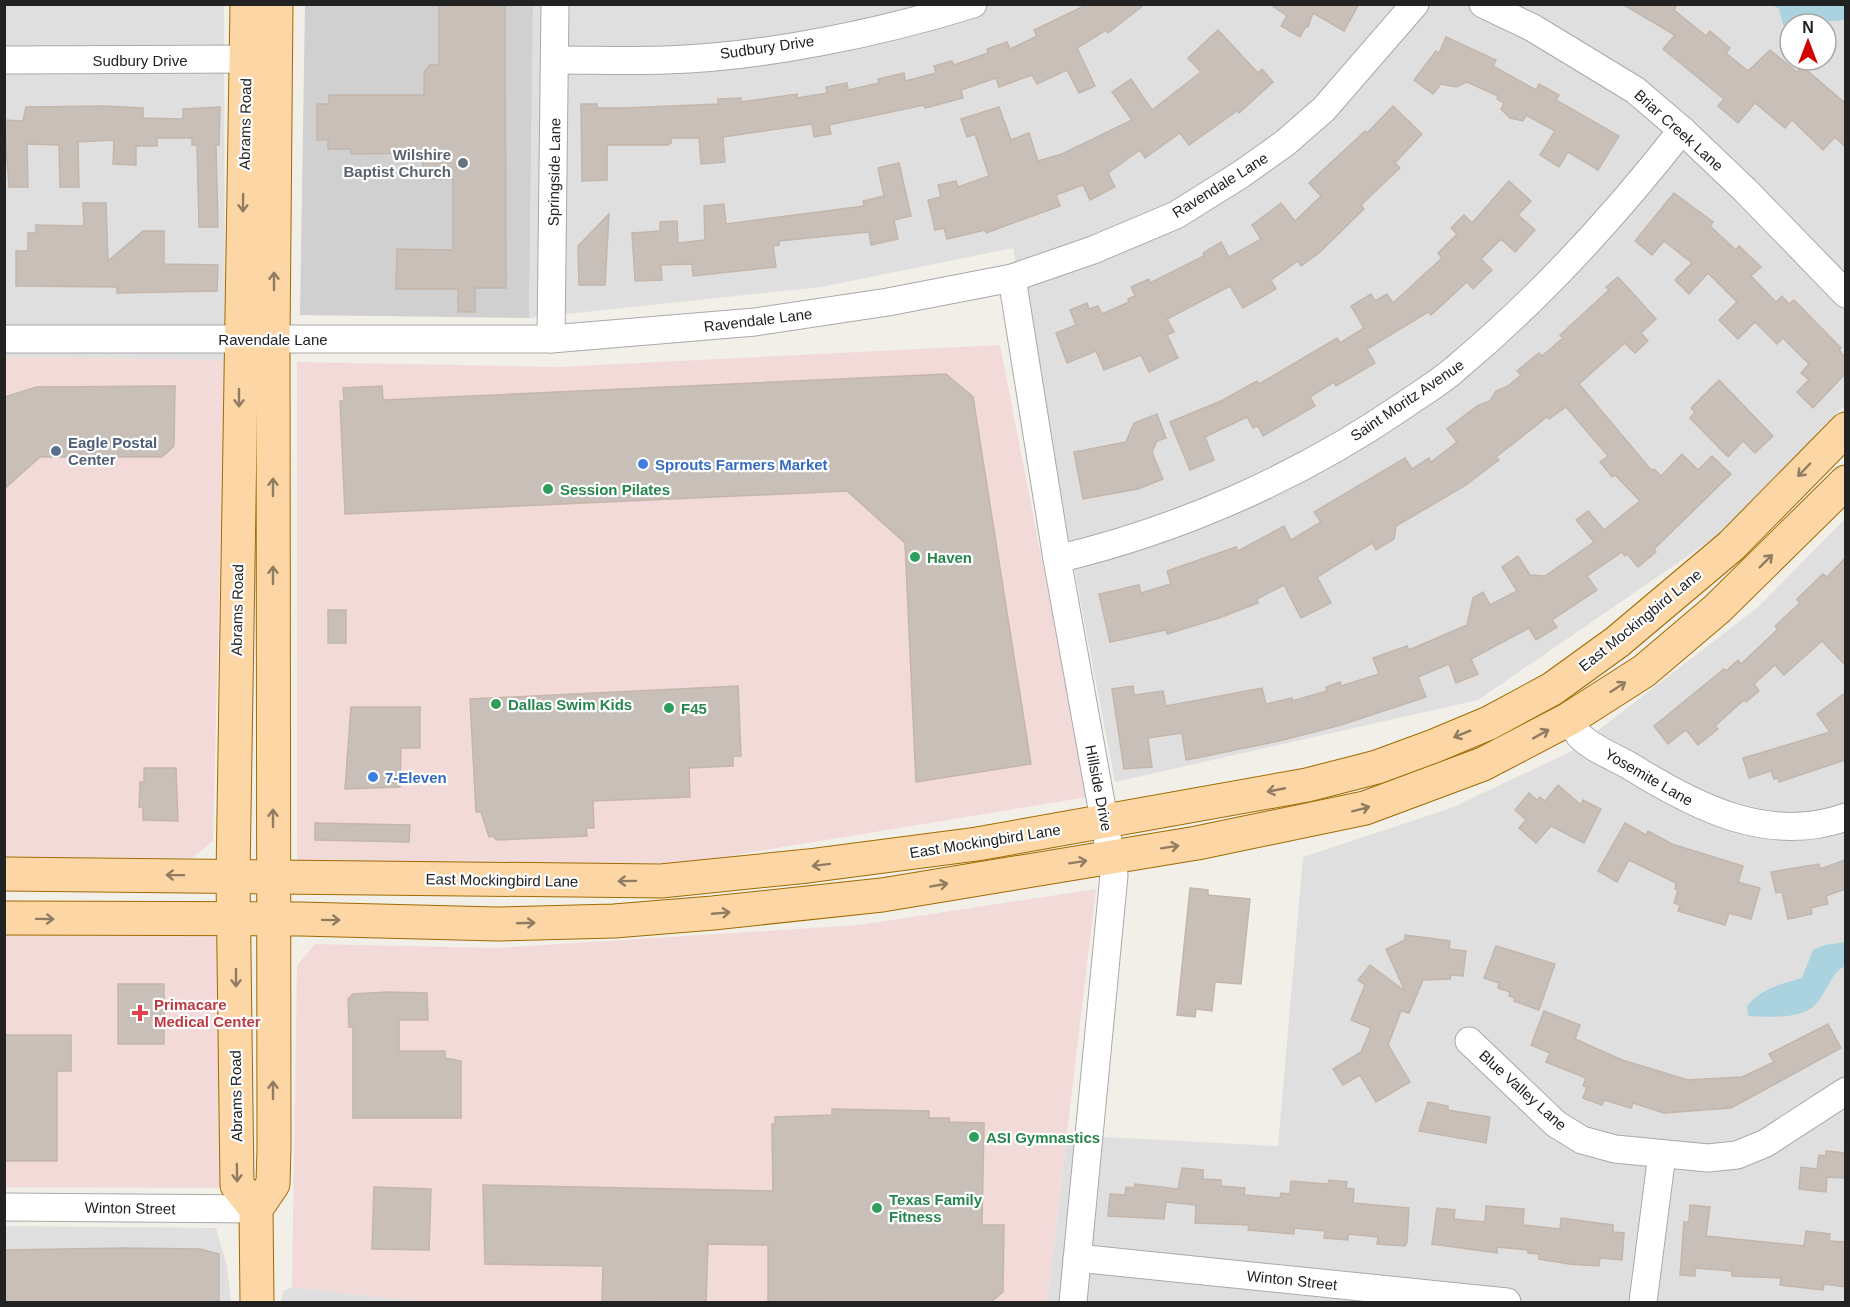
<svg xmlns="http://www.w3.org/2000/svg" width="1850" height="1307" viewBox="0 0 1850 1307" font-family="Helvetica,sans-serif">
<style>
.residential{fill:#e0dfdf;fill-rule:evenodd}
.commercial{fill:#f2dad9}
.religious{fill:#d0d0d0}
.water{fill:#aad3df}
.building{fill:#c7bfb8;stroke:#c4b6ab;stroke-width:1.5}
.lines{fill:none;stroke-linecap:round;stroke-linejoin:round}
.minor-casing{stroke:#a9a9a9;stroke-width:29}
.major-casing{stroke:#a06b00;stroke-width:35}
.minor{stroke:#fff;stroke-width:27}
.major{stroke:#fcd6a4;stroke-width:33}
.oneway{stroke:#8f7c63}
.worship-dot{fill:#6b7280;stroke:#fff;stroke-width:2}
.service-dot{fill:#5c6f8a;stroke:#fff;stroke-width:2}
.shop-dot{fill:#3f7fe0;stroke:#fff;stroke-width:2}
.leisure-dot{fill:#2e9e5b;stroke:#fff;stroke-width:2}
.health-dot{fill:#e0444e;stroke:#fff;stroke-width:2}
.labels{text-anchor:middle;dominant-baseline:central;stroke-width:4.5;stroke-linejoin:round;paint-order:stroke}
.street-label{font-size:15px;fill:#222;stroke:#fff}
.worship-label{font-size:15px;font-weight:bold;fill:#5b616d;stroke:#fff;text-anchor:end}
.service-label{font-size:15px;font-weight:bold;fill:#4e5e75;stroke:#fff;text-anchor:start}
.shop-label{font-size:15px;font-weight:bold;fill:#366cbe;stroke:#fff;text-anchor:start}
.leisure-label{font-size:15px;font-weight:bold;fill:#27864d;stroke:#fff;text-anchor:start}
.health-label{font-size:15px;font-weight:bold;fill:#be3a42;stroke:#fff;text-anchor:start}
</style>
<rect width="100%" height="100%" fill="#f2efe9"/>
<g class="residential">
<polygon points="5,5 224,5 225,360 5,357"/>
<path d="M533,5H1845V405L1721,533L1478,700L1115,782L1013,248L821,287L529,318ZM1790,24H1826V60H1790Z"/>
<polygon points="1845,519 1845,1302 1047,1302 1067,1135 1278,1146 1303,857 1451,808 1570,752 1758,607"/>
<polygon points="5,1226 216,1228 227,1266 231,1302 5,1302"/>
<polygon points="292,1287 420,1302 281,1302 283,1291"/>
</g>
<g class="commercial">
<polygon points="1000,345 1088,797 686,863 297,864 297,362 556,367"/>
<polygon points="5,357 225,360 213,841 192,858 5,857"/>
<polygon points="1096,889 1047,1302 420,1302 292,1287 297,966 315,944 497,948 859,925"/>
<polygon points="5,931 224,933 222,1188 5,1187"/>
</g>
<polygon class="religious" points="305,5 533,5 529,318 300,315"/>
<g class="water">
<polygon points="1772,5 1845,5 1845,20 1783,25 1779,9"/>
<path d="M1845,942V966C1831,973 1827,991 1817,1003C1803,1020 1767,1017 1748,1016L1747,1006C1762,988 1781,984 1802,978L1813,950L1825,945Z"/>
</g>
<g class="building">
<polygon points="439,4 505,4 506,288 475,288 475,312 458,312 458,289 396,289 397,249 453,250 453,179 430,179 423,172 423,153 351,154 351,149 328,149 328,140 317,140 317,104 329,104 329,95 424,95 424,72 430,65 439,65"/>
<polygon points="1088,4 1145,4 1108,33 1106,30 1077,48 1095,86 1079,93 1067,70 1037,84 1032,75 999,87 996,78 961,90 963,98 925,108 924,105 829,125 831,134 814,137 812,124 723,137 725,162 701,164 699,138 671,138 671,143 668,145 607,145 607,180 582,181 581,104 597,104 597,108 625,108 718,104 718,99 741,98 741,102 797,94 797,98 827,93 826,87 847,83 848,90 879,83 878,79 904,73 905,81 936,73 934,66 952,61 954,65 988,53 987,49 1007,42 1010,49 1037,36 1034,30"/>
<polygon points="1270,4 1359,4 1344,31 1313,13 1308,27 1306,26 1300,37 1281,26 1287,16"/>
<polygon points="1622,4 1677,4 1674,10 1706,36 1710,31 1730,48 1726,53 1748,71 1770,50 1797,72 1802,66 1845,103 1845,147 1835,137 1823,150 1792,120 1785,128 1755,103 1738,123 1718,106 1724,99 1663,49 1675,35"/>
<polygon points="1218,30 1258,73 1262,69 1273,82 1239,113 1237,111 1189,145 1180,133 1145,158 1140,150 1108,173 1115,187 1090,200 1083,185 1056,195 1060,206 986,233 985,230 947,239 944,228 935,230 928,200 941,197 938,185 956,181 958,187 989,176 975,134 967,137 961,119 999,107 1011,140 1029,133 1038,161 1062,154 1132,120 1112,92 1131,79 1152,110 1201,72 1188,58"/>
<polygon points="1446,37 1496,60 1493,66 1536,90 1539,84 1559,95 1556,100 1619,136 1598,170 1568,152 1559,167 1540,155 1555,131 1526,115 1523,121 1510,118 1501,109 1504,103 1497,99 1498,96 1467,82 1456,87 1441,84 1433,94 1414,80 1436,51 1439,53"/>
<polygon points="105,106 143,108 143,118 183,119 183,109 220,107 219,145 216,145 218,227 199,227 197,145 192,145 192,138 157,138 157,146 136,146 136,165 113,164 114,140 78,142 79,187 60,187 59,145 27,144 28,187 9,187 4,120 23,121 26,107"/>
<polygon points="1393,106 1422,134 1395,163 1400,168 1361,205 1364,209 1319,253 1301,266 1298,261 1271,280 1276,289 1243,308 1230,286 1167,319 1174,332 1167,335 1178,358 1149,372 1141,355 1104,370 1096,351 1067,363 1056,333 1076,325 1070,310 1087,303 1089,309 1098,306 1102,314 1129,302 1128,299 1135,296 1131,287 1149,279 1150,283 1204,256 1203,253 1221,242 1229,257 1261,239 1252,225 1281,203 1295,221 1321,196 1309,183 1365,131 1367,133"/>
<polygon points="899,163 911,216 894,220 898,239 871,245 869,232 779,241 779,245 773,246 776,267 693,276 692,264 661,265 662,280 635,281 632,233 660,231 660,222 677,221 678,243 705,240 704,206 724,204 726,224 864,206 863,201 884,196 878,168"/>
<polygon points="1509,181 1531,201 1518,215 1535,230 1515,252 1501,239 1481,259 1492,270 1473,289 1467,282 1431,315 1428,312 1367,349 1375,363 1336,386 1334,382 1310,397 1315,406 1263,436 1258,426 1253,428 1247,417 1205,437 1214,460 1190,470 1170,422 1221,401 1257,381 1259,384 1337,338 1340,343 1364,328 1351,306 1371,294 1375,301 1387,294 1393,303 1442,258 1438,253 1457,234 1451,228 1464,215 1472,223"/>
<polygon points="1674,193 1713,222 1710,226 1736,250 1739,246 1761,267 1751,276 1776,302 1782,296 1789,304 1794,300 1841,348 1839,350 1845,357 1845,374 1813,408 1797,392 1809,380 1801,373 1809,364 1783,338 1777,344 1755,322 1738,339 1719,320 1737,302 1708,273 1689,294 1675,280 1692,263 1664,241 1652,255 1635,241"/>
<polygon points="83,203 106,203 108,261 143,231 164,231 164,264 218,265 217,291 117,293 117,287 16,286 16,251 28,251 28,233 36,233 36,225 84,226"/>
<polygon points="609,214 605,285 579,285 578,246"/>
<polygon points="1618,277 1656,319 1641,333 1648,341 1635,353 1625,343 1579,384 1652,471 1654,469 1661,476 1682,454 1698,470 1712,456 1731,474 1654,549 1656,552 1638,567 1627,554 1625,556 1622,552 1587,576 1597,590 1552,620 1557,627 1536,640 1529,628 1471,659 1478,674 1456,683 1449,664 1418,677 1426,697 1341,725 1279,741 1186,760 1182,733 1148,738 1152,767 1124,769 1112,689 1133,686 1134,695 1163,691 1166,706 1262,688 1266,704 1292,698 1292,701 1327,691 1326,687 1340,682 1341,686 1379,674 1373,658 1407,646 1409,650 1467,625 1473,598 1483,592 1490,605 1517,591 1502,567 1518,556 1530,575 1545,576 1594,542 1576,520 1588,511 1604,530 1640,501 1615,475 1612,477 1600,462 1608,456 1566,407 1549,419 1547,417 1496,457 1499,460 1466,485 1396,526 1394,539 1376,550 1372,543 1317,577 1331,603 1301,618 1284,585 1257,599 1258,603 1219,618 1167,634 1166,630 1110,642 1099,594 1139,585 1141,593 1171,584 1167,571 1236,547 1238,551 1284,526 1291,540 1321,522 1314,512 1405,458 1412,469 1429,458 1431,462 1457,442 1447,429 1477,406 1490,401 1496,391 1508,386 1521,375 1517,371 1539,353 1542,356 1563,338 1560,335 1609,290 1606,287"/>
<polygon points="946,374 973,397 1031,764 916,782 905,543 847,491 345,514 340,401 344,401 343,388 382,386 383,400"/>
<polygon points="1719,380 1773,436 1755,453 1743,441 1728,457 1690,418 1695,412 1691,408"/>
<polygon points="175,386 174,446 162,457 40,457 4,489 4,397 37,387"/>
<polygon points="1157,414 1166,438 1157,441 1152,452 1163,479 1138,489 1083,499 1074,452 1126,442 1134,423"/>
<polygon points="1845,558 1845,665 1822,641 1784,675 1775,665 1754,684 1759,691 1746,702 1744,700 1715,726 1718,729 1698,745 1686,730 1668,744 1654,726 1724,669 1726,671 1738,660 1741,664 1778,629 1775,626 1800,603 1797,599 1823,574 1827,577"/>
<rect x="328" y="610" width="18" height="33"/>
<polygon points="738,686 741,756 733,756 733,766 689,768 690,797 593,801 594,828 586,828 587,836 497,840 492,836 489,837 481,812 476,812 470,699"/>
<polygon points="1845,693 1845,760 1779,782 1778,778 1774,779 1771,771 1749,778 1743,758 1830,732 1817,714"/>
<polygon points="351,707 420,707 420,748 401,748 400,787 345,789"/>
<polygon points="144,768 176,768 178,821 143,820 143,807 139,807 140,782 144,782"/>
<polygon points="1558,785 1581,805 1583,800 1601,809 1584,843 1551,826 1536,843 1519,828 1526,820 1515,810 1529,793 1537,800 1540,797 1545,801"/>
<polygon points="315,823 410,825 409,842 315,840"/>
<polygon points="1625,823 1646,835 1648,831 1672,844 1743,866 1738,882 1760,888 1751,919 1729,913 1725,925 1678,911 1680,905 1674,903 1678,890 1675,889 1676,883 1629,860 1617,882 1598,871"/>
<polygon points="1845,860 1845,889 1826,896 1828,904 1811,908 1812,914 1788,919 1782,892 1776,893 1771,872 1819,864 1820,869"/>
<polygon points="1190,888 1208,890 1208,895 1250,899 1241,984 1215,982 1212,1011 1196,1009 1195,1017 1177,1015"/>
<polygon points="1405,935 1450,941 1449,949 1466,951 1463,976 1451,975 1450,979 1423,980 1409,1013 1401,1011 1388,1045 1410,1082 1376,1102 1360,1075 1343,1085 1333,1069 1361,1052 1371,1028 1351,1020 1365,985 1358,980 1370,965 1405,991 1386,949 1405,940"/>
<polygon points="1496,946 1555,964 1539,1010 1514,1001 1515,998 1509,996 1510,992 1498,988 1499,983 1484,978"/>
<rect x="118" y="984" width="46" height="60"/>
<polygon points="387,992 427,993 428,1020 399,1020 399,1051 445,1051 445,1058 461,1061 461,1118 353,1118 353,1027 349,1027 348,999 353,994"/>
<polygon points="1544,1011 1580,1025 1575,1039 1622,1060 1688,1080 1742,1077 1774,1062 1769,1054 1828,1024 1841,1048 1731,1108 1664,1113 1633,1103 1631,1108 1604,1100 1602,1105 1583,1098 1587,1087 1583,1086 1586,1078 1546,1062 1550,1053 1531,1045"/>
<polygon points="4,1035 71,1035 71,1071 57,1071 57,1161 4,1161"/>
<polygon points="1428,1102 1448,1106 1448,1110 1490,1117 1486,1143 1419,1131"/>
<polygon points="832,1109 929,1111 929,1118 949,1118 949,1122 984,1123 982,1225 1004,1225 1003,1292 991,1302 768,1301 768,1245 708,1244 706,1302 602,1301 603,1266 485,1264 483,1185 773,1191 772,1124 775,1124 775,1117 832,1115"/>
<polygon points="1826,1151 1845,1153 1845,1178 1827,1177 1826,1192 1799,1189 1801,1167 1817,1169 1819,1155 1826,1156"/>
<polygon points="1182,1168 1203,1170 1203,1179 1221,1180 1221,1186 1245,1188 1244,1195 1280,1198 1281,1193 1290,1194 1291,1181 1328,1184 1329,1180 1347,1182 1346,1188 1354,1189 1353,1203 1409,1208 1407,1242 1405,1246 1377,1244 1378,1237 1348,1234 1348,1240 1324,1238 1325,1231 1294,1228 1294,1234 1248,1230 1249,1225 1195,1223 1196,1205 1166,1202 1164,1219 1108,1216 1110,1194 1125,1195 1126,1187 1134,1188 1135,1184 1178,1189"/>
<polygon points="374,1187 431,1189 429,1250 372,1249"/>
<polygon points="1690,1205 1710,1207 1706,1236 1804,1246 1806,1231 1830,1234 1829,1241 1845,1242 1845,1287 1824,1284 1823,1290 1780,1285 1781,1278 1732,1276 1732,1271 1695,1268 1695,1276 1680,1275 1684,1222 1689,1222"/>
<polygon points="1486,1206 1524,1209 1523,1225 1560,1229 1561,1218 1613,1225 1613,1232 1624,1233 1622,1260 1600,1258 1599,1266 1569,1264 1539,1259 1539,1254 1528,1253 1528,1250 1497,1247 1497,1253 1432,1244 1437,1208 1455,1210 1454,1219 1485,1222"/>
<polygon points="123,1248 200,1249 219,1254 219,1302 4,1302 4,1250"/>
</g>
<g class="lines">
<g class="minor-casing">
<g id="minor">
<polyline points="1483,4 1533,28 1635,90 1682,130 1746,191 1846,294"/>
<polyline points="4,60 267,59"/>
<path d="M556,60C593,60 630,61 666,60C764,57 880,33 973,4"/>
<polyline points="1012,278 1057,559 1114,875 1073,1302"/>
<polyline points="4,339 551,339 755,322 888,302 1012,278 1093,250 1176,215 1240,175 1285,143 1324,109 1415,4"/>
<polyline points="551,339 555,4"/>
<path d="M1057,559C1180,530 1299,477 1403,406C1420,394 1439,383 1455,369C1540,298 1614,217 1682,130"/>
<path d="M1569,719C1572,723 1575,730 1579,735C1591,748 1614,757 1630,766C1694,806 1768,845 1846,817"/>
<polyline points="1469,1041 1556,1124 1582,1140 1615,1149 1708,1158 1737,1155 1766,1143 1846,1091"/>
<polyline points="4,1207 256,1209"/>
<polyline points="1077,1258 1507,1302"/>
<polyline points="1643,1302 1662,1154"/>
</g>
</g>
<g class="major-casing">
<g id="major">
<polyline points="247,4 233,876 237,1185 256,1209"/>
<polyline points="4,874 661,881 808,866 977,844 1307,785 1377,767 1434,746 1489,723 1552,689 1617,642 1731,546 1846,429"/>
<polyline points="4,918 300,919 497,924 614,921 713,913 882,895 1197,843 1365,808 1483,764 1569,719 1644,671 1717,609 1846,482"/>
<polyline points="257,1302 256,1209 273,1184 274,1148 273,340 276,4"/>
</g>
</g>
<use href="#minor" class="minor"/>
<use href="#major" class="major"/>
</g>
<defs><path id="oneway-shaft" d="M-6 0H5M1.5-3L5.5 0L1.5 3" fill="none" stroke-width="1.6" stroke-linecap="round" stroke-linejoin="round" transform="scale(1.5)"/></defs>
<g class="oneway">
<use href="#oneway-shaft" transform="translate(243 203) rotate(91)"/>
<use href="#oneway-shaft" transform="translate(274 281) rotate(-90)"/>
<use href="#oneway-shaft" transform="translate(239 398) rotate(90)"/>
<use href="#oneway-shaft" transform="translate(1804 470) rotate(134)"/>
<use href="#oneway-shaft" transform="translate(273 487) rotate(-90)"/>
<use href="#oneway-shaft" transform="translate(1766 561) rotate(-45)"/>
<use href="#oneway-shaft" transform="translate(273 575) rotate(-90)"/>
<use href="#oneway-shaft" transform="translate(1618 687) rotate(-33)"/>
<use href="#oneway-shaft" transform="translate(1462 734) rotate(158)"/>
<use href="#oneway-shaft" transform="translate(1541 734) rotate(-29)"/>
<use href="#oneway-shaft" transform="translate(1276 790) rotate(169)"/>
<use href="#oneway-shaft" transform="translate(1361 809) rotate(-15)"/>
<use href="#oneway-shaft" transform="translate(273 818) rotate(-90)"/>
<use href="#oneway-shaft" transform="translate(1170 847) rotate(-9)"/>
<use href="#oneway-shaft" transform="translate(1078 862) rotate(-9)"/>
<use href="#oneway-shaft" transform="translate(821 865) rotate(173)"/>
<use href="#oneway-shaft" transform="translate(175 875) rotate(-179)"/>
<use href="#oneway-shaft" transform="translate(627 881) rotate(179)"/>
<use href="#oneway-shaft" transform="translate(939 885) rotate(-10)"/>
<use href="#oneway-shaft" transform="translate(721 913) rotate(-5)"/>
<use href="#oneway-shaft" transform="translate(45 919) rotate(1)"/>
<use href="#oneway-shaft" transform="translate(331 920) rotate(1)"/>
<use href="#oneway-shaft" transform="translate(526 923) rotate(-2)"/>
<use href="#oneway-shaft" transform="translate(236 978) rotate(90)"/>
<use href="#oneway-shaft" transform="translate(273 1090) rotate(-90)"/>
<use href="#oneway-shaft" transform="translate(237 1173) rotate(89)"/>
</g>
<circle class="worship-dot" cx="463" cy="163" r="6"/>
<circle class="service-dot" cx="56" cy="451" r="6"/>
<g class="shop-dot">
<circle cx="643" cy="464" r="6"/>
<circle cx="373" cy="777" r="6"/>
</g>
<g class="leisure-dot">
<circle cx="548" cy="489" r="6"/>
<circle cx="915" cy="557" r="6"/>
<circle cx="496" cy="704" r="6"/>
<circle cx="669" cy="708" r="6"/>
<circle cx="974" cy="1137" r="6"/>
<circle cx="877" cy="1208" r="6"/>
</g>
<path class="health-dot" d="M137 1004h6v6h6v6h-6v6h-6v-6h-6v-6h6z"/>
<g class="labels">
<g class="street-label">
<text transform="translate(767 47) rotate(-8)">Sudbury Drive</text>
<text x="140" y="60">Sudbury Drive</text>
<text transform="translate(245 124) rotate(-89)">Abrams Road</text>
<text transform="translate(1679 130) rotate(42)">Briar Creek Lane</text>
<text transform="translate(554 172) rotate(-89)">Springside Lane</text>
<text transform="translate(1220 185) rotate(-32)">Ravendale Lane</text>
<text transform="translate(758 320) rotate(-7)">Ravendale Lane</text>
<text x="273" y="339">Ravendale Lane</text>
<text transform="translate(1407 400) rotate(-34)">Saint Moritz Avenue</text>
<text transform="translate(237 610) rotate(-89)">Abrams Road</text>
<text transform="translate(1640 620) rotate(-39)">East Mockingbird Lane</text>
<text transform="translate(1649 777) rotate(30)">Yosemite Lane</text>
<text transform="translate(1099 788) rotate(79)">Hillside Drive</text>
<text transform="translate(985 841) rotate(-9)">East Mockingbird Lane</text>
<text transform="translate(502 880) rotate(1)">East Mockingbird Lane</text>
<text transform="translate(1523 1090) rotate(42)">Blue Valley Lane</text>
<text transform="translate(236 1096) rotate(-91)">Abrams Road</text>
<text transform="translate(130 1208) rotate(1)">Winton Street</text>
<text transform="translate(1292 1280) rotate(6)">Winton Street</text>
</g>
<g class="worship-label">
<text x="451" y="154">Wilshire<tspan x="451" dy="17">Baptist Church</tspan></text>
</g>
<g class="service-label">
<text x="68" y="442">Eagle Postal<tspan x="68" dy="17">Center</tspan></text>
</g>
<g class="shop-label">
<text x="655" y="464">Sprouts Farmers Market</text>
<text x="385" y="777">7-Eleven</text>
</g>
<g class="leisure-label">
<text x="560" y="489">Session Pilates</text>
<text x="927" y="557">Haven</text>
<text x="508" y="704">Dallas Swim Kids</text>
<text x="681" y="708">F45</text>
<text x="986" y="1137">ASI Gymnastics</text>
<text x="889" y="1199">Texas Family<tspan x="889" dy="17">Fitness</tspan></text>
</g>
<g class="health-label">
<text x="154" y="1004">Primacare<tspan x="154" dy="17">Medical Center</tspan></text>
</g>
</g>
<rect width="1850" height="1307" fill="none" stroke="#222222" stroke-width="12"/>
<g transform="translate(1808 42)"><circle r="28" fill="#ffffff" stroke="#a7a7a7" stroke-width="1.5"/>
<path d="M0-4.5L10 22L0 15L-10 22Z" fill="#d40000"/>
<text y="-9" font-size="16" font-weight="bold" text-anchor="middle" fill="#222222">N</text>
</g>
</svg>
